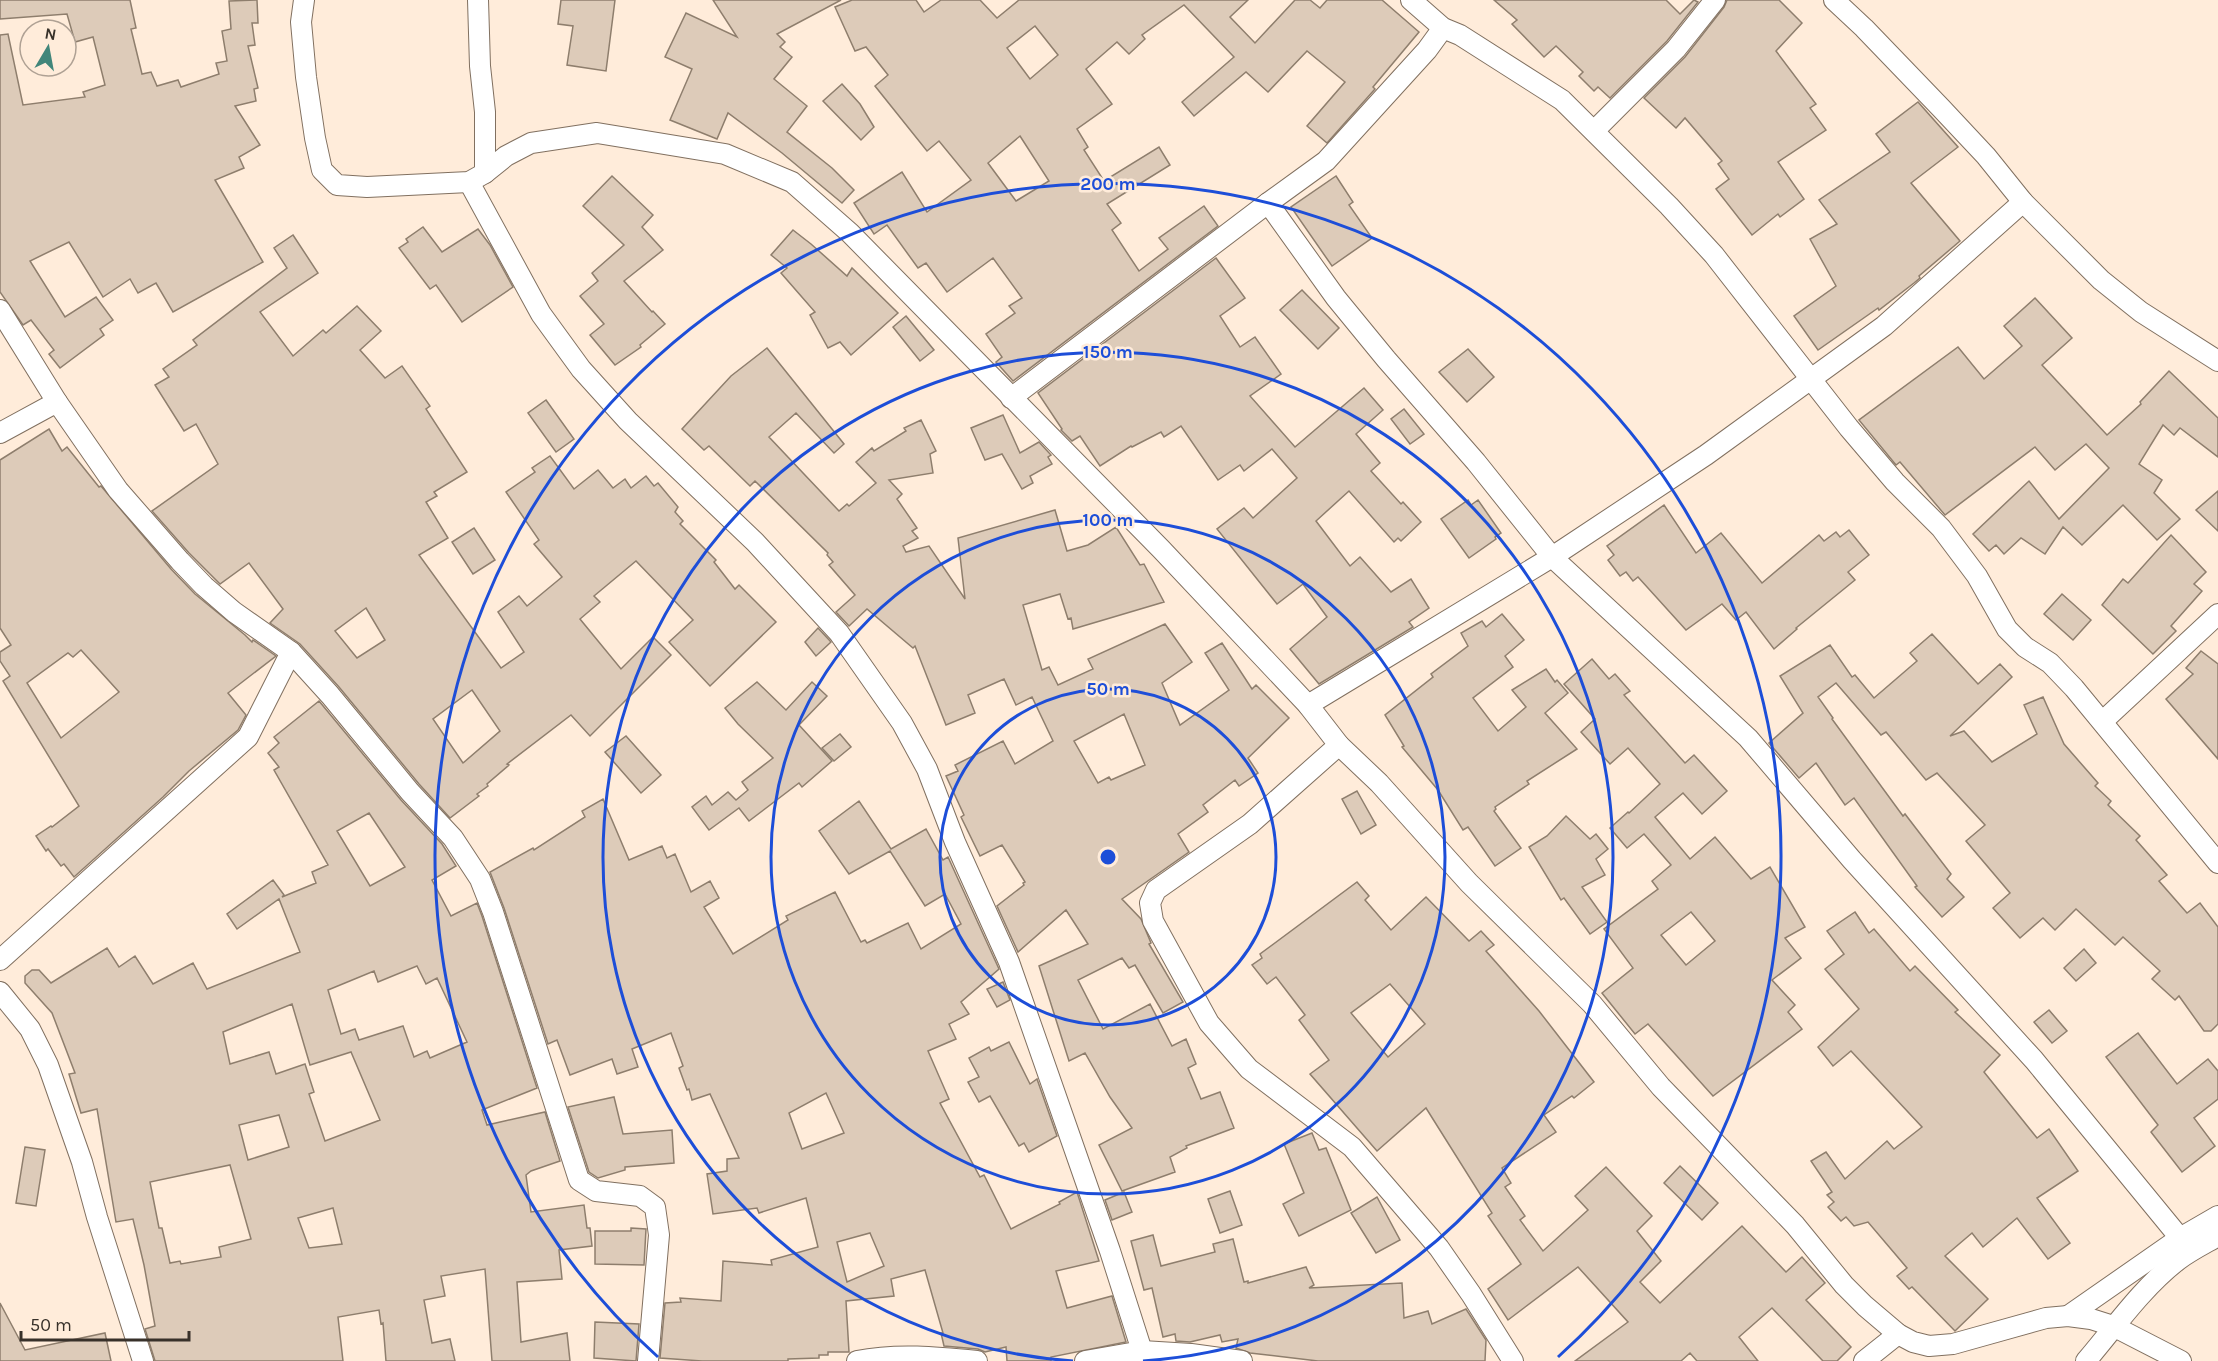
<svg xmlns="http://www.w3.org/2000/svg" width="2218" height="1361" viewBox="0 0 2218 1361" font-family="Karla,sans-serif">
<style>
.building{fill:#ddcbb9;stroke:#8e7e6d;stroke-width:1.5;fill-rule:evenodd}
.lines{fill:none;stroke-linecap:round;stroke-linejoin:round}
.minor-casing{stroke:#817060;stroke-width:22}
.minor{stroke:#fff;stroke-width:20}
.ring{fill:none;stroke:#1d4ed8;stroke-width:3}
.centre{fill:#1d4ed8;stroke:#ffecda;stroke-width:3}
.ring-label{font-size:18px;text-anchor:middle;font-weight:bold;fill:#1d4ed8;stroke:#ffecda;stroke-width:5;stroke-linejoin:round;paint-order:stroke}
</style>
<rect width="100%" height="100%" fill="#ffecda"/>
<g class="building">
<polygon points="0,0 130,0 136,28 131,29 142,74 151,72 157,86 178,80 181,87 219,74 216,63 227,61 222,31 231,29 229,1 257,0 258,23 252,23 255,45 248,46 258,88 254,89 256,101 235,106 260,145 239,157 244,168 215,180 263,262 173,312 156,283 138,293 130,279 103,297 69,242 30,261 65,317 96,297 113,320 100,329 104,335 60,368 49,354 54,350 31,320 23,325 0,292 0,35 8,34 23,105 85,97 83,92 105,85 93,37 75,42 67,14 0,19"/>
<polygon points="561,0 615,0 606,71 567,65 573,26 558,24"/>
<polygon points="713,0 841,0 777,34 785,42 780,47 792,57 774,79 807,106 787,132 832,168 854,190 842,203 782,153 728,113 717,139 670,120 692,69 665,57 686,13 737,37"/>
<path d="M852,0H916L924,12L941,0H980L997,18L1019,0H1248L1230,17L1255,43L1295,0H1310L1320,8L1327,0H1382L1419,32L1373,87L1375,89L1327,143L1307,126L1345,82L1307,51L1268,92L1246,72L1194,116L1182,102L1234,57L1184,5L1142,35L1145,39L1129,54L1117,42L1086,69L1112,104L1077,129L1088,147L1084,150L1104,181L1159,147L1170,165L1107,204L1121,223L1112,230L1139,271L1168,249L1159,238L1204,206L1218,226L1013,381L996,362L1002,357L986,334L1015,313L1009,306L1022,298L993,258L947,292L926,263L918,268L887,225L874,234L854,203L902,172L927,212L971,180L939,141L927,151L875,86L888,75L866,47L855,51L835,7ZM1035,26L1058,55L1030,79L1007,48ZM1020,136L1049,181L1016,201L988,163Z"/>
<polygon points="1494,0 1666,0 1680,14 1694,0 1698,2 1667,41 1610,98 1598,87 1594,91 1579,76 1583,72 1556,46 1544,57 1512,24 1517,20"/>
<polygon points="1727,0 1779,0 1802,23 1776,51 1816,104 1810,108 1826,130 1778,162 1804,199 1780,217 1778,214 1752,235 1716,189 1729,179 1718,164 1722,161 1685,118 1676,128 1644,98 1685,57 1724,7"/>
<polygon points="842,84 860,104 874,127 861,140 823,101"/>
<polygon points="1918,102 1958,147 1911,183 1960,241 1919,276 1920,278 1914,283 1879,310 1878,308 1818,350 1794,316 1836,286 1810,239 1837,224 1819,200 1890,152 1876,134"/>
<polygon points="612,176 653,215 642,227 663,250 624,281 652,312 653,311 665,324 640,345 641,347 615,365 590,335 604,324 580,296 598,281 592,273 624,245 583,206"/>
<polygon points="1336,176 1353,202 1349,205 1372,238 1332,266 1291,207"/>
<polygon points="423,227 442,252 478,229 490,245 513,287 462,322 436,285 430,289 399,248 408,242 406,239"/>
<polygon points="793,230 811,244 847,276 852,268 898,313 851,355 840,342 828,348 810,315 815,312 781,273 787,268 771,255"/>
<path d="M293,235L318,273L260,312L293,356L323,330L326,333L357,306L381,331L360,350L385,378L402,366L430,406L426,409L467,472L434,492L437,496L426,502L448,538L419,555L501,668L524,652L498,612L519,596L527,606L562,577L534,544L539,540L506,492L535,472L532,468L550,456L574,489L598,470L613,488L625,479L631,488L646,476L654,486L658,483L678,507L675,512L683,521L680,524L716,560L714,562L735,589L739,585L776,622L710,686L669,642L693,620L636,561L594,596L600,602L580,619L621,669L653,637L671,655L590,736L571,715L507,764L509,765L487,784L488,786L477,794L479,796L450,818L419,784L339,687L300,644L270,623L283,609L249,563L220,584L189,553L152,511L218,464L196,424L184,431L155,385L169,377L163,369L197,345L193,340L287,268L274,248ZM366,608L385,640L357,658L335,631ZM472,690L500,731L463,763L433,719Z"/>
<polygon points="1216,258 1245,298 1220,316 1240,347 1255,337 1281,374 1250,396 1295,447 1364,388 1383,410 1356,434 1380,463 1371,471 1401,504 1403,502 1421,522 1401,541 1398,538 1394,542 1349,491 1316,521 1350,566 1360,557 1391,592 1411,579 1429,608 1409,622 1413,627 1319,684 1290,649 1327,617 1303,584 1277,604 1217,529 1244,508 1253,518 1297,478 1272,449 1244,471 1240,465 1218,480 1181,426 1164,437 1161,432 1132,447 1131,446 1100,466 1080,436 1072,441 1061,430 1062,429 1038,393"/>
<polygon points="1302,290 1339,328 1318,349 1280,310"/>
<polygon points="2035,298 2072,338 2042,365 2107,435 2141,404 2140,402 2169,371 2218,418 2218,457 2180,428 2174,435 2163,425 2139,464 2162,480 2154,493 2180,519 2157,540 2123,505 2082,545 2063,527 2045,554 2021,538 2004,554 1996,545 1989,551 1973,534 2029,481 2059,519 2109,468 2086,444 2055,470 2035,447 1945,515 1900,462 1896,465 1859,420 1958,347 1984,379 2022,346 2004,326"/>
<polygon points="906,316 934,350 920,361 893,327"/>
<path d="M767,348L844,444L834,453L796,413L769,437L839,511L847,504L849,506L876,483L856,462L872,448L874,451L906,431L904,428L921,420L936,451L930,454L933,473L889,480L902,494L897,499L917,528L912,531L918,538L903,546L906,552L929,546L965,599L958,538L1055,510L1067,551L1088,545L1116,527L1140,565L1144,564L1164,602L1073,629L1071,618L1068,619L1060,594L1023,605L1042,670L1049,667L1058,685L1093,669L1088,659L1165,624L1192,662L1162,683L1180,725L1229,690L1205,653L1222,643L1252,689L1256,685L1289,718L1248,758L1258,773L1239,786L1235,780L1203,805L1208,812L1178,834L1189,852L1122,899L1141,919L1151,943L1149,944L1183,1002L1163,1013L1135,965L1129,968L1122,958L1078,980L1103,1029L1150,1004L1172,1046L1186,1039L1196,1064L1188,1068L1201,1099L1220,1092L1234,1128L1186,1146L1187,1148L1170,1157L1175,1172L1122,1191L1099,1145L1132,1128L1110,1097L1085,1053L1069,1061L1039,966L1088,944L1066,910L1018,952L997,906L1024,885L1023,883L1025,882L1002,845L980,856L961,817L964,815L946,776L958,771L955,765L1003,741L1015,764L1053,741L1032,697L1016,705L1004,679L968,695L975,713L946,725L915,646L913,648L867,609L849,626L836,612L855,595L829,565L833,562L827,555L828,553L755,481L750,486L709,446L704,450L682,429L731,376ZM1124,714L1145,765L1111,780L1109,777L1098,783L1074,741Z"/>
<polygon points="1468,349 1494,377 1467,402 1439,372"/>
<polygon points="546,400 574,439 556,452 528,413"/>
<polygon points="1404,409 1424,434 1410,444 1391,419"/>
<polygon points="1003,415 1020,453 1039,442 1051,455 1048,457 1052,464 1030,476 1033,483 1022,489 1002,454 985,460 971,428"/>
<path d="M49,429L62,451L67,447L99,487L101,486L171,569L195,594L245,635L252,642L253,640L276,656L228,693L246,715L238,730L189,771L163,797L74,877L64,864L61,866L48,849L46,851L36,836L51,826L52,827L79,806L3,681L10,676L0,661V652L11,645L0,628V460ZM81,650L119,692L61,738L27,683L68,653L73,657Z"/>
<polygon points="2218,491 2218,531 2196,510"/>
<polygon points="1468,500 1471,505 1478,500 1501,533 1495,537 1496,539 1469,558 1441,519"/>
<polygon points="1664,505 1696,553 1721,533 1762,583 1819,535 1824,541 1836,532 1840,537 1849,530 1869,555 1848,572 1855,580 1796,628 1797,629 1774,649 1746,612 1736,620 1722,604 1686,630 1638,577 1633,581 1626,572 1620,576 1608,560 1614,555 1607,546"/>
<polygon points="474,528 495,560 473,574 452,542"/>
<polygon points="2171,535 2206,572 2194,584 2202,591 2171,626 2176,631 2153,654 2102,605 2123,579 2128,583"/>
<polygon points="2062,594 2091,620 2073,640 2044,614"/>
<polygon points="1502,614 1524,640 1505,656 1513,667 1473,698 1498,731 1526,707 1512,690 1546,669 1555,682 1557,680 1568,693 1545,713 1577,749 1527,781 1529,784 1495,807 1496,809 1494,811 1521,848 1495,866 1468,827 1463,830 1438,790 1402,747 1404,746 1385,715 1433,677 1431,674 1468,646 1461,633 1482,621 1486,627"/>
<polygon points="818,628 831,642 816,656 805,642"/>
<polygon points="1932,634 1978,684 2000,664 2012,677 1950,736 1964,731 1992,762 2037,734 2024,705 2043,697 2064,744 2098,783 2095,786 2111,801 2108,805 2140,836 2136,840 2167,875 2159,881 2187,913 2200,903 2218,927 2218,1024 2211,1031 2204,1031 2179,996 2175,1000 2152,979 2160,971 2123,937 2115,945 2076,909 2055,930 2043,918 2020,938 1993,908 2010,893 1966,841 1985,825 1937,773 1926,780 1886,732 1881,735 1836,683 1818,697 1833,718 1832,719 1903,816 1905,814 1951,874 1947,879 1964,897 1942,917 1915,887 1917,886 1854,798 1845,805 1816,763 1799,778 1769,743 1803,713 1780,676 1830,645 1852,677 1855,675 1874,698 1917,661 1910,653"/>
<polygon points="2201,651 2218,664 2218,759 2166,699 2193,674 2186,668"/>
<path d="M1592,659L1609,679L1615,674L1630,691L1624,695L1685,763L1694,755L1727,791L1702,814L1683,793L1655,817L1690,859L1715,837L1751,879L1770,867L1805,927L1785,938L1801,958L1772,980L1795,1005L1788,1012L1802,1029L1713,1096L1648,1024L1635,1034L1602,993L1633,968L1604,929L1658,889L1652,881L1671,865L1644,834L1627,848L1610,828L1628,812L1629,813L1660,784L1628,748L1610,764L1581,732L1595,719L1564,684ZM1691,912L1715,941L1686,965L1661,935Z"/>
<polygon points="757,682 786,710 812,682 827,696 799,725 832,761 802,787 799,783 749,821 739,808 709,830 692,807 706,796 712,805 728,792 736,800 748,790 742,782 773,758 738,724 725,708"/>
<path d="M319,701L401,800L442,844L456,866L432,880L451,916L477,903L482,916L537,1088L482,1110L487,1125L545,1112L560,1161L531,1171L526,1175L531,1212L584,1205L587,1228H590L592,1246L559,1250L562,1279L517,1282L521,1342L567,1333L570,1361H492L485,1269L441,1276L445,1296L424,1300L432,1343L450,1339L455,1361H386L383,1323L381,1324L379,1310L338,1317L343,1361H155L145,1329L155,1326L144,1265L133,1219L116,1222L97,1109L81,1113L69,1074L75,1073L52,1013L25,983V976L32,970H39L51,983L107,948L119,967L135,956L153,984L193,963L207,989L300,952L279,899L237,929L227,914L273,880L284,895L282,897L316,883L312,872L328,865L274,770L279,767L268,753L279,743L274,737ZM369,813L405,867L370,886L337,831ZM417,966L426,984L437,978L467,1042L430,1058L427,1051L414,1057L403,1026L359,1040L355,1029L341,1034L328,990L374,971L378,982ZM292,1004L310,1065L351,1052L380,1120L325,1141L309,1094L314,1092L305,1064L276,1074L269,1052L230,1064L223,1032ZM279,1115L289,1147L248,1160L239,1125ZM230,1165L251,1239L219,1247L221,1257L181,1264L180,1261L170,1263L162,1228H159L150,1182ZM333,1208L342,1244L309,1248L298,1218Z"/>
<polygon points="840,734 851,747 834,761 822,748"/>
<polygon points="626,736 661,775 641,793 605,752"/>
<polygon points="1357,791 1376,825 1361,834 1342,799"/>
<path d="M603,799L629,860L662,846L667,858L675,854L691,892L710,881L719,898L704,907L733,954L788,920L786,916L835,892L861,942L865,940L867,943L908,923L921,949L961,924L945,894L925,906L890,851L849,874L819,831L859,801L891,849L926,829L943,860L948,857L999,969L961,1002L969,1014L949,1024L956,1039L928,1051L949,1099L940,1103L980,1177L984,1175L1011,1229L1060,1204L1059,1202L1077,1192L1099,1261L1056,1271L1067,1308L1112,1296L1126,1342L1051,1357V1361H1007L1006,1347L985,1352L978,1349L944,1346L941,1333H943L925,1270L891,1279L894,1296L846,1301L849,1352H828V1355H819V1358L788,1359V1361H702L660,1358L665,1303L681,1302L680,1298L721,1301L723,1261L772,1265L771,1260L818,1247L806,1198L759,1213L757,1208L713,1214L707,1174L727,1171V1159L739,1158L710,1094L692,1100L689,1089L687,1090L679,1068L683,1066L671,1033L632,1049L638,1067L617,1074L612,1059L570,1075L557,1040L548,1044L504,908L490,872L533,848L534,850L585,817L582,811ZM826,1093L844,1133L802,1149L789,1113ZM870,1233L884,1266L847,1282L837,1242Z"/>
<polygon points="1566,816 1590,839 1596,834 1608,849 1596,859 1605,875 1582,887 1607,922 1590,934 1564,898 1561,900 1529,847 1547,836"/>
<path d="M1357,882L1369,896L1365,900L1391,930L1426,897L1469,941L1481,931L1494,945L1486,951L1539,1011L1594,1082L1574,1098L1572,1096L1544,1115L1556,1132L1502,1168L1511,1183L1505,1187L1525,1216L1520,1220L1543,1251L1588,1210L1575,1196L1606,1167L1652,1216L1637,1231L1661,1261L1640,1282L1660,1303L1742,1226L1786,1272L1802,1257L1825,1283L1806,1300L1851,1347L1837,1361H1823L1772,1308L1739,1337L1758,1361H1697L1690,1353L1681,1361H1575L1628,1322L1578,1267L1508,1320L1488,1289L1521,1264L1488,1216L1492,1213L1426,1108L1377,1151L1310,1074L1329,1060L1299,1020L1305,1015L1276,977L1267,984L1252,965L1262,958L1260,954ZM1390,984L1425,1024L1388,1057L1351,1013Z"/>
<polygon points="1855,912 1869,933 1874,929 1910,971 1915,966 1958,1010 1955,1012 2000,1055 1984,1072 2037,1138 2049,1129 2078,1171 2037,1198 2070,1243 2048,1259 2017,1218 1983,1247 1972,1233 1945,1256 1988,1299 1955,1331 1912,1287 1909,1289 1897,1276 1907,1268 1868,1222 1854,1226 1846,1217 1841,1221 1828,1207 1834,1202 1827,1195 1832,1192 1811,1161 1826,1152 1845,1179 1887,1141 1894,1149 1922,1127 1851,1051 1833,1066 1818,1047 1859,1009 1825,969 1844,954 1827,931"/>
<polygon points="2084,949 2096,963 2076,981 2064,968"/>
<polygon points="1003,982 1010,1000 997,1007 987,989"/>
<polygon points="2049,1010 2067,1031 2052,1043 2034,1022"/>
<polygon points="2138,1033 2177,1084 2208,1059 2218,1071 2218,1099 2194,1118 2215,1146 2182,1172 2151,1132 2158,1125 2106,1057"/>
<polygon points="1009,1042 1030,1084 1037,1079 1057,1136 1029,1152 1024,1143 1019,1146 990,1096 979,1102 968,1082 979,1077 969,1058 989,1047 991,1051"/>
<polygon points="614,1097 623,1134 672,1130 674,1163 625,1167 625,1170 598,1178 589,1172 568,1107"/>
<polygon points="1312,1133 1319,1150 1326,1148 1351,1210 1299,1236 1283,1204 1304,1193 1284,1144"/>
<polygon points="25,1147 45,1150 36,1206 16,1203"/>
<polygon points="1680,1166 1718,1203 1702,1220 1664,1183"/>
<polygon points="1230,1191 1242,1225 1220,1233 1208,1199"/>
<polygon points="1124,1192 1132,1212 1112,1220 1105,1200"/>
<polygon points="1377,1197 1400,1240 1376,1253 1351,1213"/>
<polygon points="631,1228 646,1229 644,1265 595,1264 595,1231 631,1231"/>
<polygon points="1153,1235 1161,1266 1215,1252 1213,1244 1233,1239 1244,1282 1248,1281 1248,1283 1306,1267 1314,1285 1309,1288 1402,1283 1404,1318 1428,1311 1432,1324 1466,1309 1486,1340 1485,1361 1318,1361 1250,1353 1236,1348 1238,1339 1222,1342 1220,1335 1190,1342 1176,1341 1175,1334 1163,1337 1152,1288 1144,1290 1131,1241"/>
<polygon points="0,1303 25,1350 105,1333 111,1361 0,1361"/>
<polygon points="595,1322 639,1324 636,1361 594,1358"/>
</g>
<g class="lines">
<g class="minor-casing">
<g id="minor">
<polyline points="304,0 301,22 306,77 315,138 322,170 337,185 367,187 469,182 485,173 506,156 531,143 597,133 725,154 792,182 850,233 1161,549 1308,705 1339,745 1379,783 1469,883 1592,1004 1661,1087 1795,1225 1844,1285 1865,1306 1898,1334 1913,1342 1929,1346 1953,1344 2046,1318 2068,1316 2091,1319 2113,1326 2181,1361"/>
<polyline points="478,0 480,66 485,112 485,173"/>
<polyline points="1411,0 1443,28 1460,35 1562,100 1669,206 1714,255 1849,428 1895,482 1941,528 1977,576 2007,629 2025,647 2050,663 2074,688 2218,863"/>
<polyline points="1834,0 1864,28 1941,108 1986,156 2023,202 2101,280 2141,312 2218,361"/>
<polyline points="1594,131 1676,49 1715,0"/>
<polyline points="469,182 541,314 581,369 628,421 755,542 839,633 902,723 927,769 955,842 1009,962 1110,1251 1142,1351"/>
<polyline points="1268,203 1336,298 1386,359 1476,462 1552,557 1748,738 1852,860 2034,1060 2180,1238"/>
<polyline points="0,310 57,402"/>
<polyline points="1011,398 1268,203 1326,161 1427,50 1443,28"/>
<polyline points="0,433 57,402 118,490 180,561 204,586 234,612 291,652 330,695 410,792 453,838 480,879 493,912 579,1180 596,1191 640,1196 655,1207 659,1235 648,1361"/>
<polyline points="1308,705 1552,557 1706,455 1884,326 2023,202"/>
<polyline points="2103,721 2218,614"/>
<polyline points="1339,745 1250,824 1156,890 1150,903 1153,921 1209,1023 1249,1069 1352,1147 1439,1248 1471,1294 1513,1361"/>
<polyline points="0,960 248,737 291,652"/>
<polyline points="0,992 30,1029 48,1065 82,1162 97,1217 143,1361"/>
<polyline points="2068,1316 2180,1238 2218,1216"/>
<path d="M857,1361C897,1353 937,1357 977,1361"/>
<polyline points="1085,1361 1142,1351 1191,1354 1242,1361"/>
<polyline points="1864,1361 1898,1334"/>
<path d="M2086,1361C2115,1327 2142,1288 2178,1260C2190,1251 2204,1244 2218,1236"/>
</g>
</g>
<use href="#minor" class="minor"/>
</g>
<g class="ring">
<circle cx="1108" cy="857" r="168"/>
<circle cx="1108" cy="857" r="337"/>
<path d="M1073 1361A505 505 0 1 1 1143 1361"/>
<path d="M658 1357A673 673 0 1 1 1558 1357"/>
</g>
<circle cx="1108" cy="857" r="9" class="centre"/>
<g class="ring-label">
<text x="1108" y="190">200 m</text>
<text x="1108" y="358">150 m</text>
<text x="1108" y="526">100 m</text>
<text x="1108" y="695">50 m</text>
</g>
<g transform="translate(48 48) rotate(10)"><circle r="28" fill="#ffecda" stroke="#afa194" stroke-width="1.5"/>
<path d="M0-4.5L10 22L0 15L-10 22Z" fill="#41867a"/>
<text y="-9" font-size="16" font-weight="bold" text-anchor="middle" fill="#38312a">N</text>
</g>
<path d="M21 1331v9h168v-9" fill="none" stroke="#38312a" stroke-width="3"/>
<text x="30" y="1331" font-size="18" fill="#38312a" stroke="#ffecda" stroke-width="4.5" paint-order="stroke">50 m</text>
</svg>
